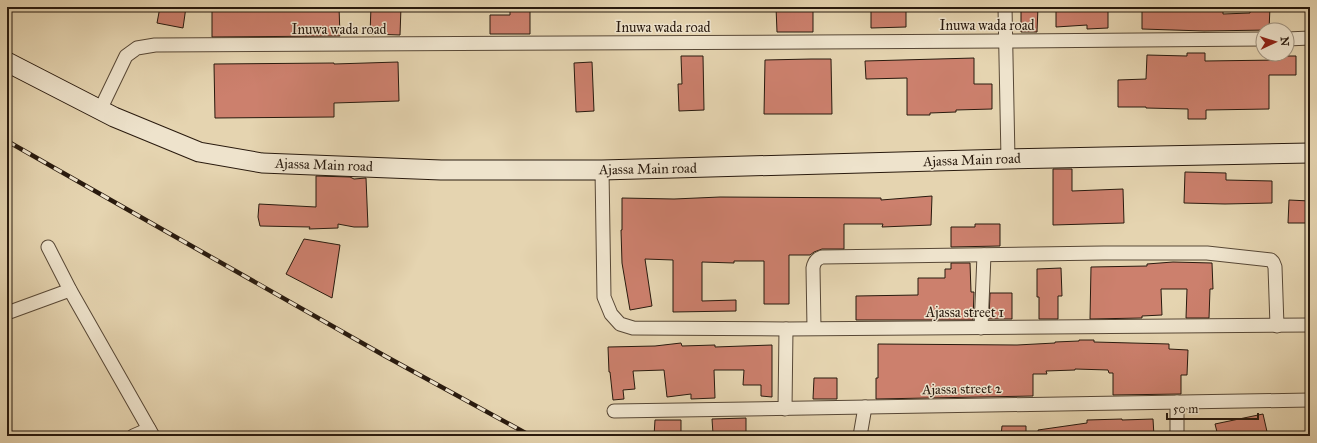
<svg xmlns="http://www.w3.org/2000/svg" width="1317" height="443" viewBox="0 0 1317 443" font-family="'IM FELL Great Primer',serif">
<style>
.building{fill:#cc806d;stroke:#291a0e}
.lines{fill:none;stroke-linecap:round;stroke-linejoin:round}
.street-casing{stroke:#584836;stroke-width:15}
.secondary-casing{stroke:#291a0e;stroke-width:21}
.street{stroke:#eee3cc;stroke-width:13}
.secondary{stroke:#eee3cc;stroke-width:19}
.rail-casing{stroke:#291a0e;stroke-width:4.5}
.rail{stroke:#eee3cc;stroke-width:3;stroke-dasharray:9;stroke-linecap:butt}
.labels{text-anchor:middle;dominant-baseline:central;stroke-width:3;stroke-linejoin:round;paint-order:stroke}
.street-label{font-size:14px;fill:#291a0e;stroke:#eee3cc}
</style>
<rect width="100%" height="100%" fill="#e5d4b0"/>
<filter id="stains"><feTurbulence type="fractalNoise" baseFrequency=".005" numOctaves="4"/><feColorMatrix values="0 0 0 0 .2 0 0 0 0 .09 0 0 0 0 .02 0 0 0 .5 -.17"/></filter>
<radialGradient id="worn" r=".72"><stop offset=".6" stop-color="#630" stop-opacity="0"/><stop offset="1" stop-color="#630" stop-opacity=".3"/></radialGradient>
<g class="building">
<polygon points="160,7 186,7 183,28 157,23"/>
<polygon points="212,7 339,7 340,36 212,37"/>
<polygon points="371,7 401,7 400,35 370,34"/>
<polygon points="510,7 530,7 530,34 490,34 490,15 510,15"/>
<polygon points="776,7 813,7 813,32 777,32"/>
<polygon points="871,7 906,7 906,27 871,28"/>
<polygon points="1021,7 1038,7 1037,32 1021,32"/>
<polygon points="1056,7 1108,7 1108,28 1087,29 1087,25 1056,27"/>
<polygon points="1142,7 1223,7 1223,14 1250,13 1250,7 1270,7 1269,30 1204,31 1142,29"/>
<polygon points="1187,53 1205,53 1205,61 1280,60 1280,56 1296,56 1296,75 1269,75 1269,109 1206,110 1206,119 1188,119 1188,109 1146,108 1146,107 1118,107 1118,80 1146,79 1147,55 1187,56"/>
<polygon points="681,56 703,56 704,110 679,111 678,84 682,84"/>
<polygon points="974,58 974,84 992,84 992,109 956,110 956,112 930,113 930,115 907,115 907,78 866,79 865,61"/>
<polygon points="811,59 831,59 832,114 764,114 765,60"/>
<polygon points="398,62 399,101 334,103 334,117 215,118 214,64 334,63 334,64"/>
<polygon points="592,62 594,111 576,112 574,63"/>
<polygon points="1053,169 1072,169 1072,191 1123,189 1124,223 1053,225"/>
<polygon points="1185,172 1226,173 1226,180 1272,181 1272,203 1225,204 1184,203"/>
<polygon points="316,176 350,177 354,179 366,178 368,227 354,227 338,224 338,228 309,229 310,227 260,226 258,217 259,204 316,207"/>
<polygon points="932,196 931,225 882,227 883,224 844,224 844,249 822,249 814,252 810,255 789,255 789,304 764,304 764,261 734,261 734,263 702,262 702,301 736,300 736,311 673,312 673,260 645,259 652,306 630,310 622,263 621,230 622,230 622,198 674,199 720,197 881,198 881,200"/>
<polygon points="1289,200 1310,201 1310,223 1288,223"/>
<polygon points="975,224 1000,224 1000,246 951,247 951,227 975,227"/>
<polygon points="304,239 340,245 332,298 286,274"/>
<polygon points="1173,262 1212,263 1213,289 1210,289 1209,318 1186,318 1187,289 1161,289 1162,315 1142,316 1142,318 1090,319 1091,267 1147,266 1147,264"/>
<polygon points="951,263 970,263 971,292 974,292 973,320 856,320 856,296 918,295 918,278 945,278 945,269 951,269"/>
<polygon points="1061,268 1062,296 1058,296 1058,319 1039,319 1039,297 1037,297 1037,269"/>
<polygon points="990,293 1012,293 1012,319 989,319"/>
<polygon points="1079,340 1094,340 1094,342 1169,344 1169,349 1188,350 1187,375 1181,375 1181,394 1113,395 1113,373 1109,373 1108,370 1075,369 1075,370 1046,371 1047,374 1033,374 1033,396 876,399 876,378 878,378 878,344 1017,345 1055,343 1055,342 1079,341"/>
<polygon points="681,343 682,346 715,345 715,347 772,345 772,397 761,396 761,385 743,385 744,370 714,370 715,398 691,399 691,394 667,397 664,370 633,371 635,389 623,390 624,399 613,400 610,372 609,372 608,347 655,346"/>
<polygon points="814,378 837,378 837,399 813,399"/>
<polygon points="1263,414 1268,436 1218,436 1215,424"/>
<polygon points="746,418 746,436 716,436 716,434 713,434 712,419"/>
<polygon points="1122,419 1122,420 1153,419 1154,436 1039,436 1038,430 1087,423 1087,420"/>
<polygon points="655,420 681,420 681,436 654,436"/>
<polygon points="1002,426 1026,426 1026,436 1001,436"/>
</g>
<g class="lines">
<g class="street-casing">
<g id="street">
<polyline points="1005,7 1008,159"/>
<polyline points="1287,39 1310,38"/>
<polyline points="100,110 126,56 137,48 155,45 1006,41 1263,39"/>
<polyline points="602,170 604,297 611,314 620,324 633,328 786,329 1310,325"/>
<polyline points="48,247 70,290 153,436"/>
<polyline points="7,313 70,290"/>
<path d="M814,328L813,268C814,262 816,259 822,257L1104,253H1207L1271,260L1273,262L1275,267L1277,326"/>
<polyline points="981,328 984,255"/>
<polyline points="785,409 786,329"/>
<polyline points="614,411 1310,400"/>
<polyline points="133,436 149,429"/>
<polyline points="860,436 865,407"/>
<polyline points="1177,436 1177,402"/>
</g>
</g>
<g class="secondary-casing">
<polyline id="secondary" points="7,62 114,117 199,152 262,163 441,170 602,170 1008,159 1310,153"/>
</g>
<use href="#street" class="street"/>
<use href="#secondary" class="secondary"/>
<g class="rail-casing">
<polyline id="rail" points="7,141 385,356 531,436"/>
</g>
<use href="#rail" class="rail"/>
</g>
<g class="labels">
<g class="street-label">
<text x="987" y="25">Inuwa wada road</text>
<text x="663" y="27">Inuwa wada road</text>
<text x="339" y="29">Inuwa wada road</text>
<text transform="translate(972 160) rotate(-2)">Ajassa Main road</text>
<text transform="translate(324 165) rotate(2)">Ajassa Main road</text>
<text transform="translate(648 169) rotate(-1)">Ajassa Main road</text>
<text x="965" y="312">Ajassa street 1</text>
<text transform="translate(962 389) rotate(-1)">Ajassa street 2</text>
</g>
</g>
<rect width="1317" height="443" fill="none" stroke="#e5d4b0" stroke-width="24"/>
<rect x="8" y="8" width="1301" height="427" fill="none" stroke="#291a0e" stroke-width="2"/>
<rect x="12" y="12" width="1293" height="419" fill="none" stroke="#291a0e"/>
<g transform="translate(1275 42) rotate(86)"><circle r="19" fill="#eee3cc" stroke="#9f9380"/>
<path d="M0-3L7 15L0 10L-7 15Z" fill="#8f2418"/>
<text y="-6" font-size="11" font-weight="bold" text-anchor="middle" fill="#291a0e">N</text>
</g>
<path d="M1167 413v6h91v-6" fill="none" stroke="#291a0e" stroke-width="2"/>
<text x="1173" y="413" font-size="12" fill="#291a0e" stroke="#eee3cc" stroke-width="3" paint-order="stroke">50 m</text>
<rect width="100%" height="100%" filter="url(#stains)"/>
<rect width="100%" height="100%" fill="url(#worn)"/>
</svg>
